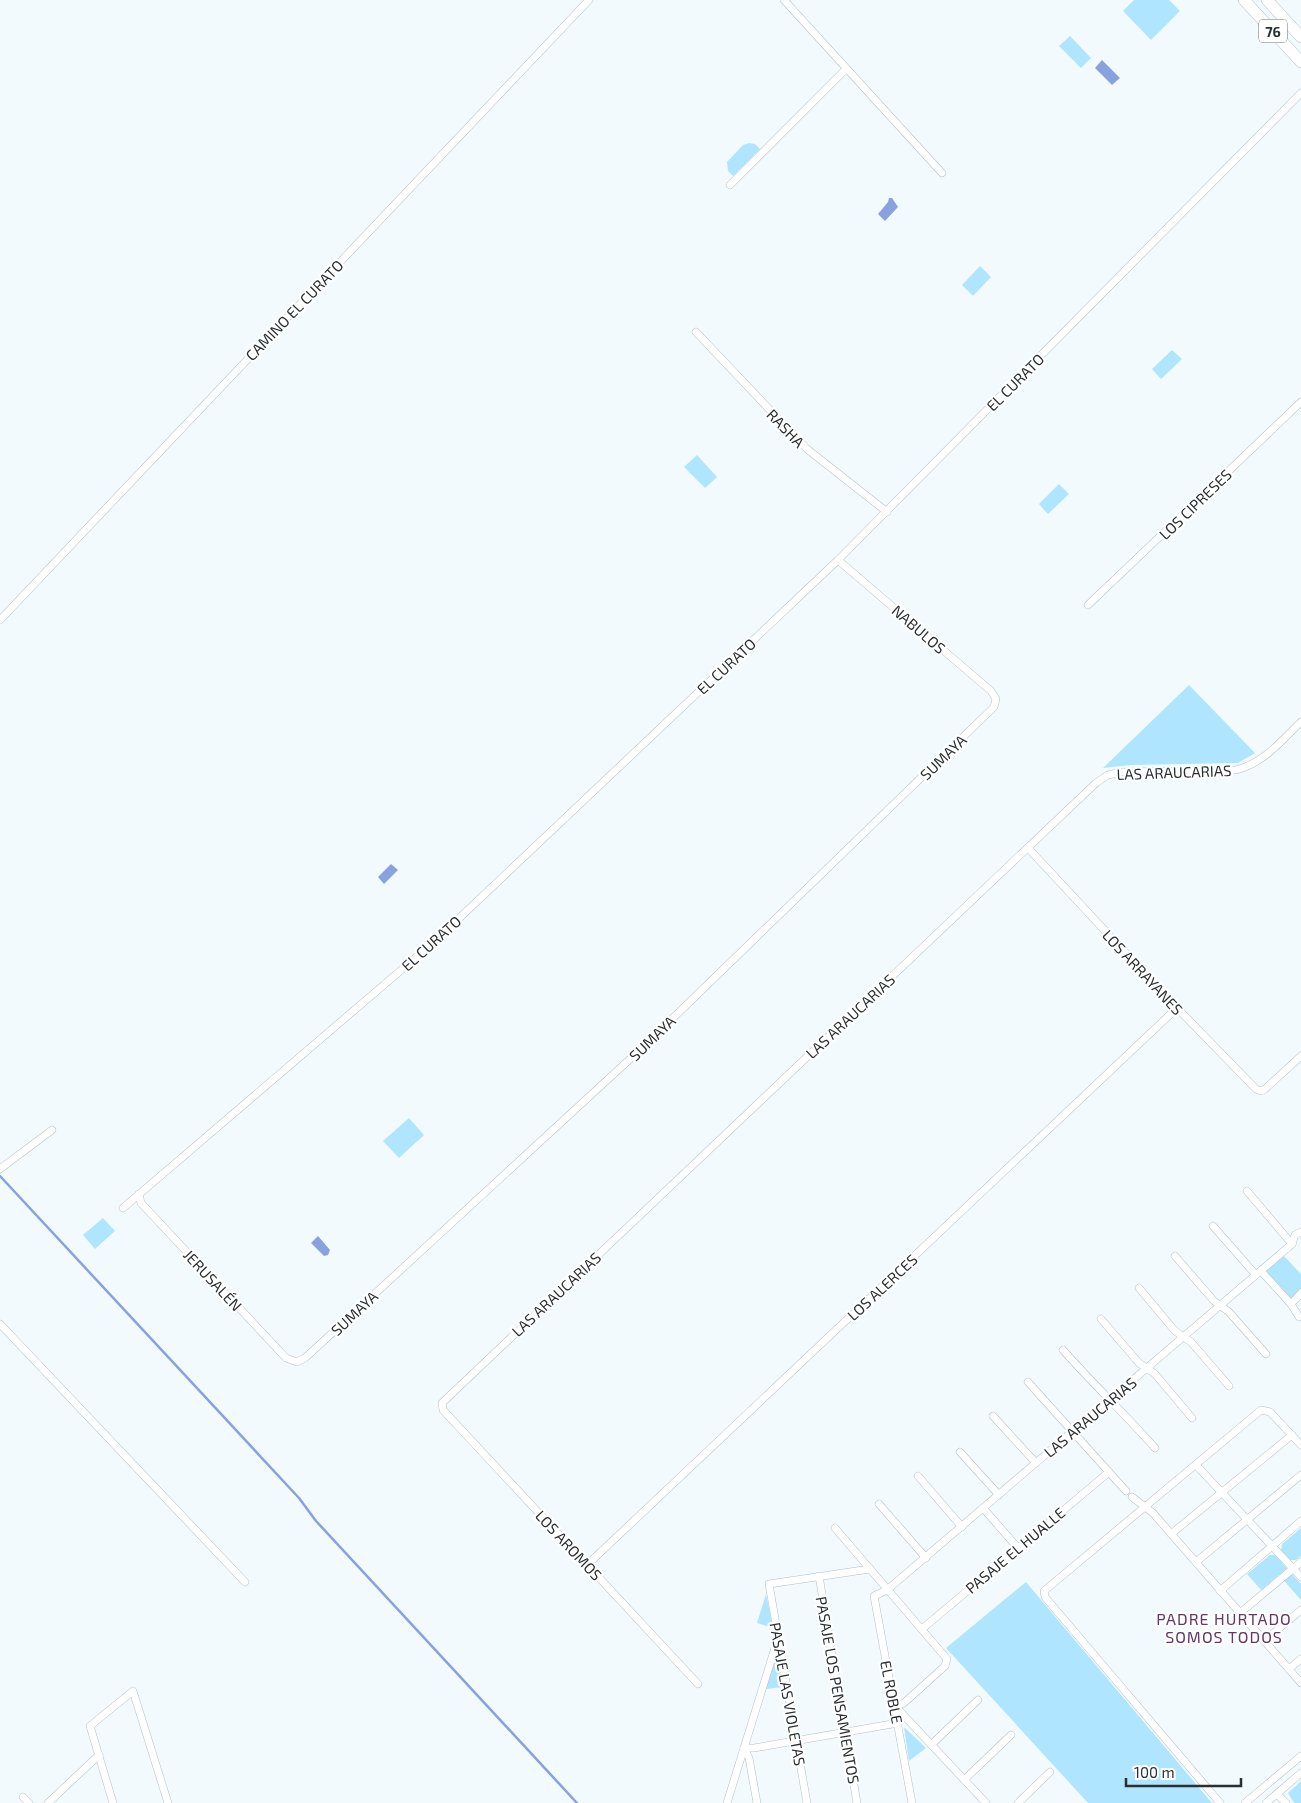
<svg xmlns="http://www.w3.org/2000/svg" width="1301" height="1803" viewBox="0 0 1301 1803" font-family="'Exo 2',sans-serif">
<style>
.green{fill:#b0e5ff}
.water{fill:#88a2e0}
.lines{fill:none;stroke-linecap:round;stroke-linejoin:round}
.stream{stroke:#88a2e0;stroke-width:2.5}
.minor-casing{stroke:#b0c1ca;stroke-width:8}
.primary-casing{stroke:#b0c1ca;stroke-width:12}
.minor{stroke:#fff;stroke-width:7}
.primary{stroke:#fff;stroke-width:11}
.labels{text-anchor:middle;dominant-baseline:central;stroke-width:4.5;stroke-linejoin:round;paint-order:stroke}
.shield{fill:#fff;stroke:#696e70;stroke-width:1}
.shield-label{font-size:14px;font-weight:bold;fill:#293033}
.street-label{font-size:15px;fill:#293033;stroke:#fff}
.neighbourhood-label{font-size:16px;letter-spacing:1px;fill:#64376b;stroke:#fff}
</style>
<rect width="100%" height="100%" fill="#f3fafd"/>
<g class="green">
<polygon points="1134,0 1169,0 1180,11 1151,40 1123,11"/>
<polygon points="1070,36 1091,58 1081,68 1059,46"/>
<polygon points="749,143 755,144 760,149 733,176 728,171 727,162 743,145"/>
<polygon points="980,266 991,277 973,296 962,285"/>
<polygon points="1172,350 1182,359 1161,379 1152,369"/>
<polygon points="697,455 717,477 705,488 684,467"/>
<polygon points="1059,484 1069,494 1048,514 1039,504"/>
<polygon points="1189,685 1255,753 1238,763 1131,765 1103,768"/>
<polygon points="409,1118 424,1135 399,1158 383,1141"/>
<polygon points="103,1218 115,1231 95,1249 83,1235"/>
<polygon points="1283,1255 1301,1274 1301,1291 1292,1299 1266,1271"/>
<polygon points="1301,1528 1301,1556 1296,1560 1290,1560 1281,1550 1282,1544"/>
<polygon points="1270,1555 1275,1555 1301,1584 1301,1600 1279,1575 1261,1590 1247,1574"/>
<polygon points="1026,1582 1212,1803 1088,1803 946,1648"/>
<polygon points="766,1594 773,1628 757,1623"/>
<polygon points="777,1652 783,1687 766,1689"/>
<polygon points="904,1727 926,1748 909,1761"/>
<polygon points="1301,1781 1301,1803 1294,1803 1288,1793"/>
</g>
<g class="water">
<polygon points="1102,60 1120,78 1112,85 1095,68"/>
<polygon points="889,198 892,198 898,207 885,221 878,214 888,202"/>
<polygon points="391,864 398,870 384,884 378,877"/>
<polygon points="318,1236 330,1250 328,1255 324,1256 311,1243"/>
</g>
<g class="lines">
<polyline class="stream" points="0,1176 299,1498 316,1521 577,1803"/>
<g class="minor-casing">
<g id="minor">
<polyline points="784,0 942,173"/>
<polyline points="730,185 846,69"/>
<polyline points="696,332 807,449 887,512"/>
<polyline points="1088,605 1301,402"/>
<polyline points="0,620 589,0"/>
<polyline points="1028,848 1177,1008 1256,1089 1261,1091 1265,1089 1301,1056"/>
<polyline points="0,1169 52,1130"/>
<polyline points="1247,1191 1292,1244"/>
<polyline points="139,1194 141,1203 286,1358 297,1362 305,1358 642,1048 994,707 996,699 991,691 838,560"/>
<polyline points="123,1208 434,942 838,560 1301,93"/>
<polyline points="1213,1226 1256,1275"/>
<polyline points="1292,1244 1295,1235 1301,1232"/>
<polyline points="1175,1256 1214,1301 1229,1312 1266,1354"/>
<polyline points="1261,1271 1291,1304 1299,1317"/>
<polyline points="1139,1288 1175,1331 1191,1342 1229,1386"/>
<polyline points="1291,1304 1301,1293"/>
<polyline points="1101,1319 1139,1363 1155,1374 1192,1418"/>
<polyline points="0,1324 245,1582"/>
<path d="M1063,1350C1093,1384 1125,1414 1155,1448"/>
<polyline points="1028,1382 1126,1491"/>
<polyline points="993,1416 1036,1463"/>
<polyline points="960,1452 999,1495"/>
<polyline points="1196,1465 1301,1577"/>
<polyline points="918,1476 962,1527"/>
<polyline points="1132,1497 1153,1513 1301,1683"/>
<polyline points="879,1504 926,1558"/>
<polyline points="983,1508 1018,1548"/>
<polyline points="835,1528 947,1659 945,1666 904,1703 895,1706 986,1803"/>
<polyline points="1171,1534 1292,1435"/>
<polyline points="1196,1562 1301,1475"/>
<polyline points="587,1565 1177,1008"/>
<polyline points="819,1576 857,1803"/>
<polyline points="1220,1591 1301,1521"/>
<polyline points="1240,1613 1301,1562"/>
<polyline points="922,1629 1109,1472"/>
<polyline points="1264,1641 1301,1610"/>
<polyline points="1289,1669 1301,1659"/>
<path d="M698,1684L443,1410L442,1403L1096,783L1108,775L1122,772L1236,770C1264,763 1281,741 1301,722"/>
<polyline points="931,1745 978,1700"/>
<polyline points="744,1748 754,1748 898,1723"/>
<polyline points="744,1748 749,1758 757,1803"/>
<polyline points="964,1780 1011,1735"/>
<polyline points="1277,1794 1286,1803"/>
<polyline points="23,1797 29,1803"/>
<polyline points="48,1803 99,1755"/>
<polyline points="113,1803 90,1726 133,1691 168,1803"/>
<polyline points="727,1803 778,1638"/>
<polyline points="807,1803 769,1584 870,1569"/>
<polyline points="912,1803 874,1596 887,1590 1292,1244"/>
<polyline points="1018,1803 1050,1772"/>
<polyline points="1220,1803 1045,1597 1044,1591 1261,1410 1270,1412 1301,1445"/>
<polyline points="1245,1803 1301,1756"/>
<polyline points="1266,1803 1301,1773"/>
</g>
</g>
<g class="primary-casing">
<g id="primary">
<polyline points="1244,0 1301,62"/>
<polyline points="1267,0 1301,37"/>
</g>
</g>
<use href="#minor" class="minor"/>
<use href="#primary" class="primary"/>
</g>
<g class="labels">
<rect class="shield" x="1259" y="19.5" width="28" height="23" rx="4"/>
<g class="shield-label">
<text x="1273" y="31">76</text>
</g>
<g class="street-label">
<text transform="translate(294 310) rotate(-46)">CAMINO EL CURATO</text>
<text transform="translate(1015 382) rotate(-45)">EL CURATO</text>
<text transform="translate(786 428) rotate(46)">RASHA</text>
<text transform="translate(1195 504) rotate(-44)">LOS CIPRESES</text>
<text transform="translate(919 629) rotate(41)">NABULOS</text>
<text transform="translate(726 666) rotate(-43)">EL CURATO</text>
<text transform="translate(943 757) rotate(-44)">SUMAYA</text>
<text transform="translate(1174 772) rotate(-2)">LAS ARAUCARIAS</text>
<text transform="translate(431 943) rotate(-42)">EL CURATO</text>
<text transform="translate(1143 972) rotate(47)">LOS ARRAYANES</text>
<text transform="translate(850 1016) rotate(-43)">LAS ARAUCARIAS</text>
<text transform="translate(652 1038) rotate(-44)">SUMAYA</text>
<text transform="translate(213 1280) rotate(47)">JERUSALÉN</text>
<text transform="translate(882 1287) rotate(-43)">LOS ALERCES</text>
<text transform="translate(556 1294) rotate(-43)">LAS ARAUCARIAS</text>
<text transform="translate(354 1313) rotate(-43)">SUMAYA</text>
<text transform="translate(1090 1417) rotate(-40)">LAS ARAUCARIAS</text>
<text transform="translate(569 1545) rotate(47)">LOS AROMOS</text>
<text transform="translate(1015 1550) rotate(-40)">PASAJE EL HUALLE</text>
<text transform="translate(838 1690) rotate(80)">PASAJE LOS PENSAMIENTOS</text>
<text transform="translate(892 1692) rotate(79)">EL ROBLE</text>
<text transform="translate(788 1694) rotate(80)">PASAJE LAS VIOLETAS</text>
</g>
<g class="neighbourhood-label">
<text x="1224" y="1618">PADRE HURTADO<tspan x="1224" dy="18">SOMOS TODOS</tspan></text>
</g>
</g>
<path d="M1126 1778v8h115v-8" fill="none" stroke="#293033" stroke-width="2.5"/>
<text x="1134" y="1778" font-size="15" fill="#293033" stroke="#ffffff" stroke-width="4" paint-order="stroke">100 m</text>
</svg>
